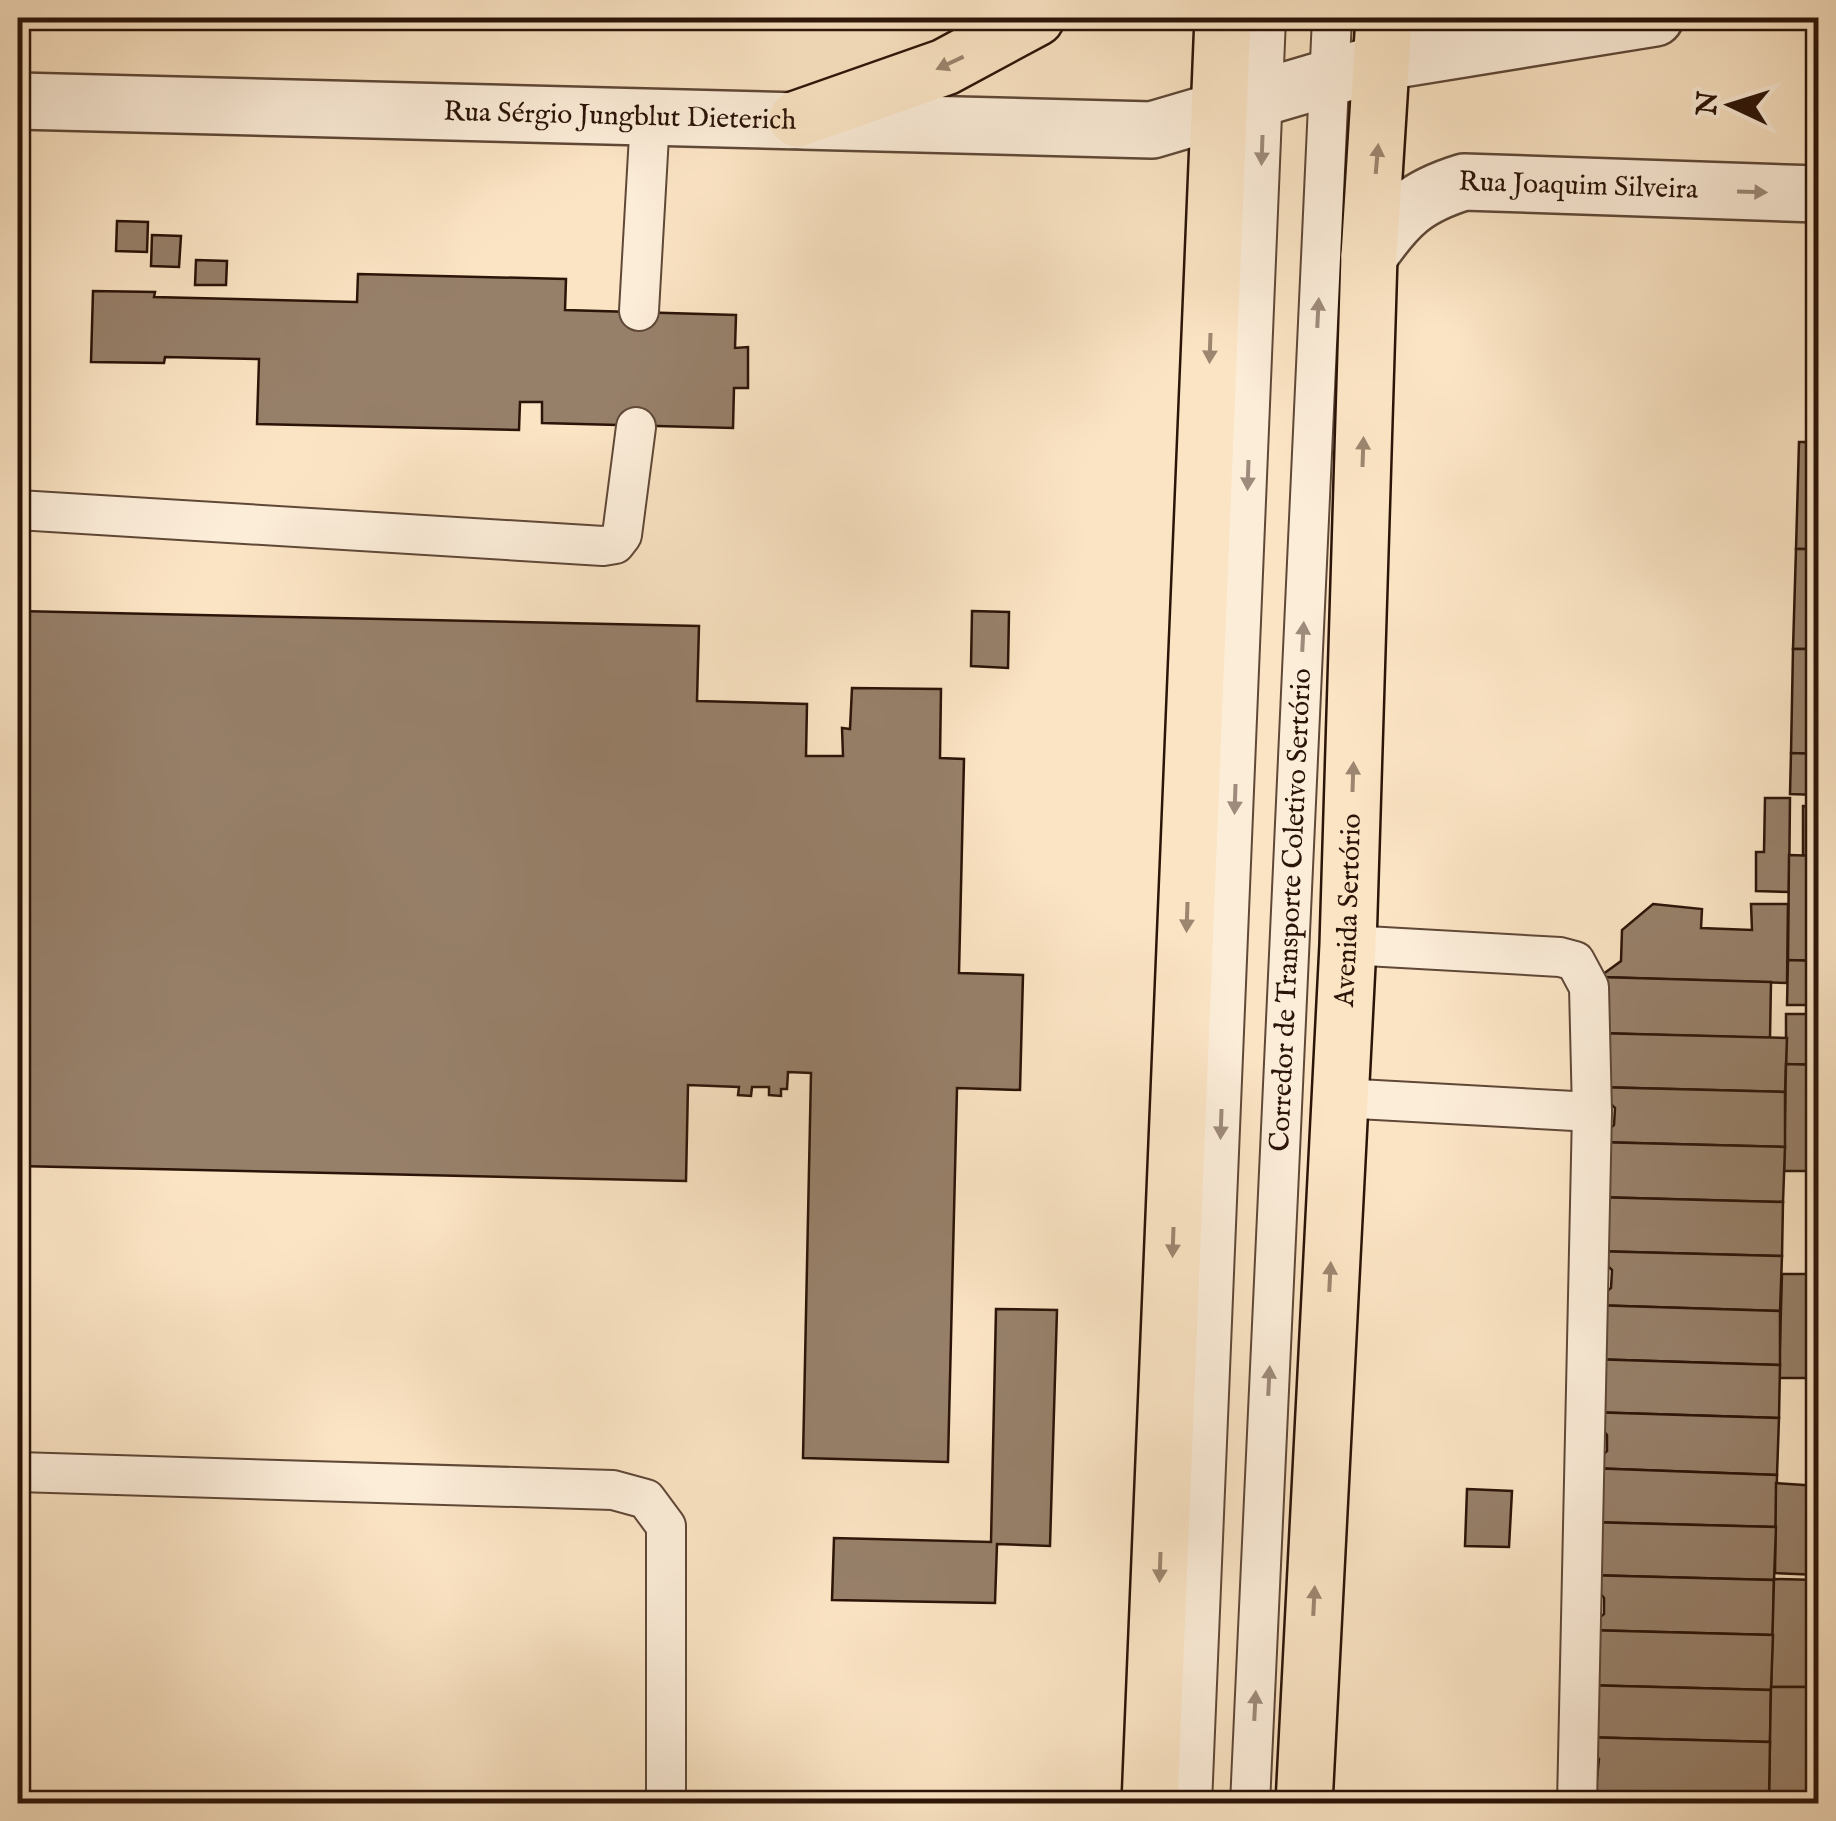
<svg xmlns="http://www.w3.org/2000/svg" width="1836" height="1821" viewBox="0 0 1836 1821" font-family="'IM FELL English',serif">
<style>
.building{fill:#97806a;stroke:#2b1408;stroke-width:2.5}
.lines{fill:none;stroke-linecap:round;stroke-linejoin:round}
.service-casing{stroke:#5f4837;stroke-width:42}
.tertiary-casing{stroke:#5f4837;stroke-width:60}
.primary-casing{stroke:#2b1408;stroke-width:60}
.service{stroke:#fcedd9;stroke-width:38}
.tertiary{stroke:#fcedd9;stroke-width:55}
.primary{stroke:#fbe4c4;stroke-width:55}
.oneway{fill:#9d866f}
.oneway2{fill:#9e8b7b}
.labels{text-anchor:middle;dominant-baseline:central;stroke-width:10;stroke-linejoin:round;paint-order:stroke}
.street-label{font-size:28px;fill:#2b1408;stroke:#fcedd9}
</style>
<rect width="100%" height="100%" fill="#fbe4c4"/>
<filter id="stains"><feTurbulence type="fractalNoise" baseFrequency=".002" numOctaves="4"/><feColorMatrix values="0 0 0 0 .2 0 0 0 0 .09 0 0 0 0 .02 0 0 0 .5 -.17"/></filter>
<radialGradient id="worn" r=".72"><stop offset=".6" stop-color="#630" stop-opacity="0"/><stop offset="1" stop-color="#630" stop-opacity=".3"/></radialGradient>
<g class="building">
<polygon points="117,221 148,222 147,252 116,251"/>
<polygon points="152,235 181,236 179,267 151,266"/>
<polygon points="196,260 227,261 226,285 195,285"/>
<polygon points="358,274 566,279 565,310 736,315 735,348 748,347 748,388 734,388 733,428 542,423 542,402 520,402 519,430 257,424 259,359 165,357 164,363 91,362 93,291 155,292 154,297 357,302"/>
<polygon points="1799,442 1818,442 1818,549 1796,549"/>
<polygon points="1796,549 1818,549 1818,649 1793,649"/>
<polygon points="18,611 699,626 697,701 807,704 806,756 843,756 842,728 850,729 852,688 941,689 940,758 964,759 959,973 1023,975 1020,1090 957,1088 948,1462 803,1458 811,1073 788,1072 787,1089 781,1089 781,1096 769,1095 769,1087 752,1087 751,1096 738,1095 739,1087 688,1085 686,1181 18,1166"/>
<polygon points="972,611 1009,612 1008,668 971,666"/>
<polygon points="1793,649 1818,649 1818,754 1791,753"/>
<polygon points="1791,753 1818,754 1818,795 1790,794"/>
<polygon points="1765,798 1790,798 1789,892 1756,891 1756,852 1764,852"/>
<polygon points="1803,806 1818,807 1818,856 1803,855"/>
<polygon points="1789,855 1818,856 1818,961 1788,960"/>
<polygon points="1653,904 1702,909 1701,928 1752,930 1751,904 1788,904 1787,983 1599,977 1621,961 1622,930"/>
<polygon points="1788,960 1818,961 1818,1005 1787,1005"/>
<polygon points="1599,977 1771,982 1770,1038 1595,1033"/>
<polygon points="1786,1014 1815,1014 1818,1019 1818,1065 1786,1064"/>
<polygon points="1595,1033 1787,1038 1785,1092 1594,1087"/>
<polygon points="1786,1064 1818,1065 1818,1171 1784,1171"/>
<polygon points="1594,1087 1785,1092 1785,1147 1595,1142 1614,1125 1615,1108"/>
<polygon points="1595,1142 1785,1147 1783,1202 1593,1197"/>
<polygon points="1593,1197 1783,1202 1782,1256 1592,1251"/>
<polygon points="1592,1251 1782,1256 1780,1311 1590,1305 1611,1288 1612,1270"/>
<polygon points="1782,1274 1818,1274 1818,1378 1779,1378"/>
<polygon points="1590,1305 1780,1311 1780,1365 1589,1359"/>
<polygon points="996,1309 1057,1310 1050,1546 997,1544 995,1603 832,1600 834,1538 991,1542"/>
<polygon points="1589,1359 1780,1365 1779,1418 1587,1412"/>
<polygon points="1587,1412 1779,1418 1777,1475 1588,1468 1607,1451 1607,1435"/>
<polygon points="1588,1468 1777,1475 1776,1527 1586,1522"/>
<polygon points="1776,1483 1818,1486 1818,1575 1775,1573"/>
<polygon points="1467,1489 1512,1491 1509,1547 1465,1546"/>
<polygon points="1586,1522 1776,1527 1774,1580 1585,1575"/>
<polygon points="1585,1575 1774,1580 1773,1635 1585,1630 1604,1614 1604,1598"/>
<polygon points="1774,1579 1818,1580 1818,1687 1771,1687"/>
<polygon points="1585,1630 1773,1635 1771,1690 1581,1685"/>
<polygon points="1581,1685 1771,1690 1770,1742 1579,1737"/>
<polygon points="1771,1687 1818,1687 1818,1792 1769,1791"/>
<polygon points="1579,1737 1770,1742 1769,1798 1581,1793 1597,1778 1599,1759"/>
<rect x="1789" y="1792" width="29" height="12"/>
<polygon points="1581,1793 1752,1798 1752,1804 1579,1804"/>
</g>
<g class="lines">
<g class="service-casing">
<g id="service">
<polyline points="639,311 650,118"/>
<polyline points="18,510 603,546 615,544 622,535 636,427"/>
<polyline points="1348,945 1560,957 1575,961 1589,987 1592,1112 1577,1804"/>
<polyline points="1340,1098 1592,1112"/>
<polyline points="18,1472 613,1490 646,1499 666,1526 666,1804"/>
<polyline points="1192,1804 1266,18"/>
<path id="s1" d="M1250,1804L1332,18"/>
</g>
</g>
<g class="tertiary-casing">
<g id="tertiary">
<path id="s2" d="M18,101L1152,130L1383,62L1655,18"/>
<path id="s3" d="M1369,256C1398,214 1415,197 1464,182L1818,194"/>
</g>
</g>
<g class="primary-casing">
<g id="primary">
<polyline points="797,119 945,67 1036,18"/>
<polyline points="1150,1804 1223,18"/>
<path id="s4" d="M1304,1804L1348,945L1369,256L1384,18"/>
</g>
</g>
<use href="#service" class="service"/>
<use href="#tertiary" class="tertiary"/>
<use href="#primary" class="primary"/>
</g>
<defs><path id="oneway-solid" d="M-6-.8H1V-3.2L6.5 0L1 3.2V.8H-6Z" transform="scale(2.5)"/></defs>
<g class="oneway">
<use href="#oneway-solid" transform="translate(950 63) rotate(155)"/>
<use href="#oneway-solid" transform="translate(1377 159) rotate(-85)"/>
<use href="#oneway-solid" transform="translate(1210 348) rotate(92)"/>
<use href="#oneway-solid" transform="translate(1363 452) rotate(-88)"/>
<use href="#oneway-solid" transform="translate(1353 777) rotate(-88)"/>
<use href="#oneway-solid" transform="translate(1187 917) rotate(92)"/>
<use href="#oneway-solid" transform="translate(1173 1242) rotate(92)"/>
<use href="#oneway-solid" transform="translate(1330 1277) rotate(-87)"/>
<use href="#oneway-solid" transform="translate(1160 1567) rotate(92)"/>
<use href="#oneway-solid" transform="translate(1314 1601) rotate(-87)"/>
</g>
<g class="oneway2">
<use href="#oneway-solid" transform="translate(1262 150) rotate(92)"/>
<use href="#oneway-solid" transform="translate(1752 192) rotate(2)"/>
<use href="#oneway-solid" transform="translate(1318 313) rotate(-87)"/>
<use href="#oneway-solid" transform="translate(1248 475) rotate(92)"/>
<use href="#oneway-solid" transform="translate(1303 637) rotate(-87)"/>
<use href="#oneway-solid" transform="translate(1235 799) rotate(92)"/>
<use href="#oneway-solid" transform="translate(1221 1124) rotate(92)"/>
<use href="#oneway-solid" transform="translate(1269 1381) rotate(-87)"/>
<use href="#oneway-solid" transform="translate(1255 1706) rotate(-87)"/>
</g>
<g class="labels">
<g class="street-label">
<text stroke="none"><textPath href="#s2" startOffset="602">Rua Sérgio Jungblut Dieterich</textPath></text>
<text stroke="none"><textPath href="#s3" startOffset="238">Rua Joaquim Silveira</textPath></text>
<text stroke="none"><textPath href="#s1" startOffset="895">Corredor de Transporte Coletivo Sertório</textPath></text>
<text stroke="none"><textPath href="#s4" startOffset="895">Avenida Sertório</textPath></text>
</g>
</g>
<rect width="1836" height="1821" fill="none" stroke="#fbe4c4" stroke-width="60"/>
<rect x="20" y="20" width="1796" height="1781" fill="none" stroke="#2b1408" stroke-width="5"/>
<rect x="30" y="30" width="1776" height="1761" fill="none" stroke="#2b1408" stroke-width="2.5"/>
<g transform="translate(1731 105) rotate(274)" stroke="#fcedd9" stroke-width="8" paint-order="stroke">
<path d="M0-8L18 38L0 25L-18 38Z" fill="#2b1408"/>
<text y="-15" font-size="28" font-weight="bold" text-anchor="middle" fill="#2b1408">N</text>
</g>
<rect width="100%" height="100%" filter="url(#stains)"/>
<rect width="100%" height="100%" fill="url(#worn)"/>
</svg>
